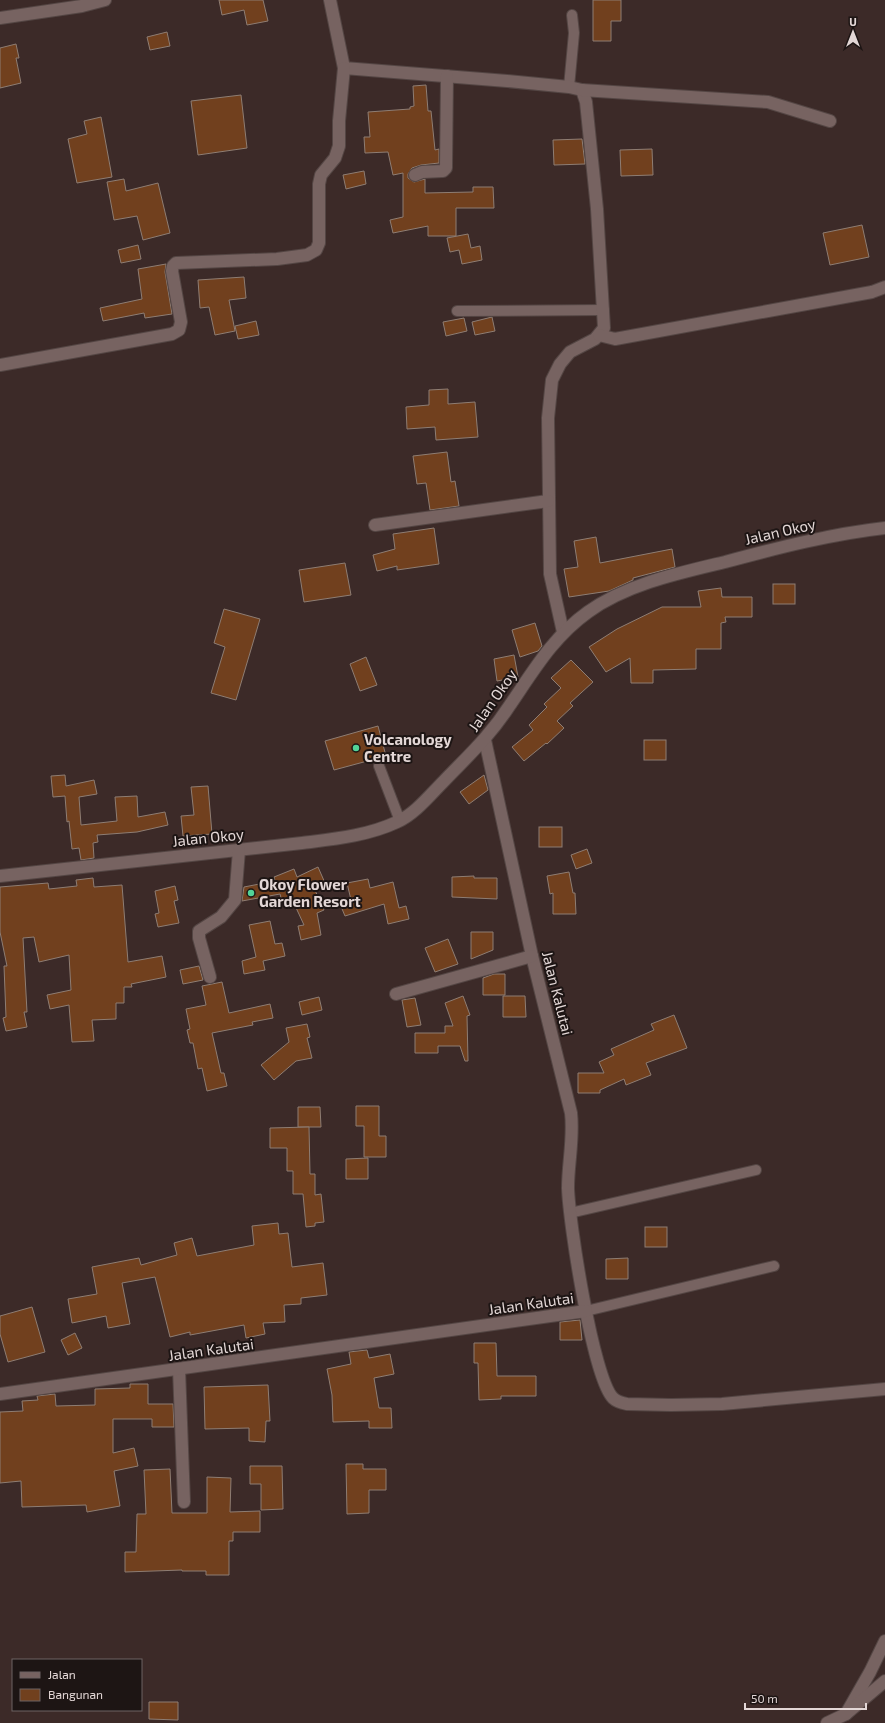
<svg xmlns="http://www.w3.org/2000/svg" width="885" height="1723" viewBox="0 0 885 1723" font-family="'Exo 2',sans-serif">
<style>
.building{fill:#71401e;stroke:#8e7d73}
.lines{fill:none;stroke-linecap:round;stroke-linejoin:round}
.service-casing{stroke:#544644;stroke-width:12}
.minor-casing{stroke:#544644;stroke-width:14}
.service{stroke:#776361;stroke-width:10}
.minor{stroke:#776361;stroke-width:12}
.poi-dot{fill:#53d397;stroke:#1d1514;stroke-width:1.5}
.labels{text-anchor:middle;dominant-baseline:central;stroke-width:4;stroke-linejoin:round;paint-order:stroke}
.street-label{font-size:15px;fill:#e3d7d6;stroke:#1d1514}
.poi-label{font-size:15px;font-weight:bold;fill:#e3d7d6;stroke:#1d1514;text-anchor:start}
</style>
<rect width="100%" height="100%" fill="#3c2a28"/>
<g class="building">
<polygon points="219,0 263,0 268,21 247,25 244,10 222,15"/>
<polygon points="593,0 621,0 621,21 611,21 611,41 593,41"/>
<polygon points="167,32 170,46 150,50 147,37"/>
<polygon points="16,44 19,58 16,58 21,83 0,88 0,48"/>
<polygon points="426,85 428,111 431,111 435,150 439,149 439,163 421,165 412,168 408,174 408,178 414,182 425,179 425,193 473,192 473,187 493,187 494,208 456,208 456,236 428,236 428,226 393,233 390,220 403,217 403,173 393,175 388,152 365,153 364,137 370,137 368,112 410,109 410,107 414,106 413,86"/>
<polygon points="241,95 247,148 198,155 191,101"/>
<polygon points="101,117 112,177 77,183 68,139 87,134 84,121"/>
<polygon points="582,139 585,164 554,165 553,140"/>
<polygon points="652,149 653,175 621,176 620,150"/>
<polygon points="364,171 366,184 346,189 343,175"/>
<polygon points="124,179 126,191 158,183 170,233 143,240 137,216 114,220 107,182"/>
<polygon points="862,225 869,257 830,265 823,233"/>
<polygon points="468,234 471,248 480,246 482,260 462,264 459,250 450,252 447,238"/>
<polygon points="138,245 141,259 121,263 118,250"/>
<polygon points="166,264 165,272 172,314 145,318 144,313 103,321 100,308 142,299 138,269"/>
<polygon points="244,277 246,298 229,300 235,331 215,335 209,307 200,308 198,280"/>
<polygon points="492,317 495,331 475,335 472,322"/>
<polygon points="464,318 467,331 446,336 443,322"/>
<polygon points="256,321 259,335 238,339 235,326"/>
<polygon points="448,389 448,404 475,402 478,437 436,440 435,427 407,429 406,407 429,405 429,390"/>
<polygon points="447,452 451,482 455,481 459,506 430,510 426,483 417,484 413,456"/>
<polygon points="434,528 439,564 397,570 397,566 377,571 373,555 395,549 393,534"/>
<polygon points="596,537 600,563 672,549 675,567 633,578 633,580 609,591 569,597 564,569 578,567 574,541"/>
<polygon points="345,563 351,595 304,602 299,570"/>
<rect x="773" y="584" width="22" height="20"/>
<polygon points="721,588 722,597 752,597 752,617 725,617 726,622 721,623 721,649 696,649 696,669 653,670 653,683 631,683 630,658 606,672 589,647 617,629 662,607 701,607 698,591"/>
<polygon points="224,609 260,619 236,700 211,693 225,647 214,643"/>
<polygon points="535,623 542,646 538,651 520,657 512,630"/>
<polygon points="514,655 518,677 497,681 494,659"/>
<polygon points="366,657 377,685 360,691 350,664"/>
<polygon points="571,660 593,682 570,703 573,706 557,721 564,728 547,744 546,743 524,761 512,747 533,730 529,725 547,707 544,704 561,688 551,678"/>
<polygon points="378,726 386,756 334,770 325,741"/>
<rect x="644" y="740" width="22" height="20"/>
<polygon points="65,775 66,786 94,780 97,794 79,797 81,825 117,821 115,797 137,796 138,817 165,812 168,825 137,832 97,835 98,842 93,843 94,858 81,860 79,848 72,849 69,821 67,822 65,796 53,797 51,776"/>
<polygon points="484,775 488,790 469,804 460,792"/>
<polygon points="208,786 212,834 183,836 181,816 194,815 191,787"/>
<rect x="539" y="827" width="23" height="20"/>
<polygon points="587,849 592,863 576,869 571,855"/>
<polygon points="318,867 325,883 314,888 324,910 317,913 321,935 301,940 298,926 304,925 292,899 282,902 280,894 242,901 244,887 275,881 274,877 294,869 297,877"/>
<polygon points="569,872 573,893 575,893 576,914 553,914 553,893 550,894 547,876"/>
<polygon points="474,876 474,878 497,878 497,899 452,897 452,877"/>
<polygon points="93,878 94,887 122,885 128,962 162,956 166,977 131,984 132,987 124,987 124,1003 116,1003 116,1019 92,1020 94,1041 72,1042 69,1005 50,1009 47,995 71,990 69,955 39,962 34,937 23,938 27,1012 24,1012 27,1027 6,1031 3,1018 6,1017 4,966 7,966 0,932 0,887 48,883 49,889 77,886 76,880"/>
<polygon points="368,879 370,888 393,882 399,908 406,906 409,919 388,924 384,904 345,916 340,904 351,900 347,883"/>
<polygon points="175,886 178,900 174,901 179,923 158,927 155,914 159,913 155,891"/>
<polygon points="270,921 275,944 282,943 285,956 263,961 265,970 244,974 242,961 256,957 249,925"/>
<polygon points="471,932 493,932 493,950 471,959"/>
<polygon points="448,939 458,964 435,972 425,948"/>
<polygon points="199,966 203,980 183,984 180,970"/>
<polygon points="494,974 505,974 505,995 483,995 483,978"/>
<polygon points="222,982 229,1013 270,1004 273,1018 252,1022 253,1025 212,1033 221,1073 224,1073 227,1086 207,1091 202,1068 198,1069 193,1043 190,1043 187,1030 190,1029 186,1009 206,1005 202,986"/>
<polygon points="463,996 470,1015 467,1016 468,1061 465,1061 460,1046 438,1046 438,1053 415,1053 415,1033 445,1033 445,1026 453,1026 445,1003"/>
<polygon points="503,996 525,996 526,1017 503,1017"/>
<polygon points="319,997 322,1010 302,1015 299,1002"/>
<polygon points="415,998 421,1025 407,1027 402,1000"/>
<polygon points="674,1015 687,1048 646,1063 651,1075 626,1085 624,1079 600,1090 600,1093 578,1093 578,1073 604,1073 599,1062 614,1055 611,1049 654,1030 651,1024"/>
<polygon points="307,1024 310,1037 307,1038 312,1058 296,1061 274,1080 261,1065 289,1042 286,1028"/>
<polygon points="356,1106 379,1106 379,1136 386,1136 386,1157 364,1157 364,1126 356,1126"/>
<polygon points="298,1107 320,1107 321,1127 298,1127"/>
<polygon points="309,1127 310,1174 315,1174 315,1195 321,1194 324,1222 315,1223 315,1226 306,1227 303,1194 293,1194 293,1171 287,1171 287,1148 270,1148 270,1128"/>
<polygon points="368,1158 368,1179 346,1179 346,1159"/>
<polygon points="278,1223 279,1234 288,1233 292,1267 323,1263 327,1295 301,1298 301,1304 284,1305 285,1322 263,1323 265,1334 246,1338 244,1325 190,1335 190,1332 170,1337 155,1277 122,1283 130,1324 108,1328 106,1316 72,1323 68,1299 97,1294 92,1267 139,1258 141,1265 177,1255 174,1243 192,1238 197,1256 254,1245 252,1226"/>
<rect x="645" y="1227" width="22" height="20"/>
<polygon points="628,1258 628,1279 606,1279 606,1259"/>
<polygon points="32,1307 45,1352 8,1362 0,1334 0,1316"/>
<polygon points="580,1320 582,1340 560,1340 560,1322"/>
<polygon points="75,1333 82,1348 68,1355 61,1340"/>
<polygon points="474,1343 496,1343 497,1376 536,1376 536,1396 501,1396 501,1399 479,1400 478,1363 474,1363"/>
<polygon points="367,1350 369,1358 390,1354 394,1374 374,1378 379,1408 391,1408 392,1428 369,1428 369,1421 333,1422 332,1395 327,1369 351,1364 349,1352"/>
<polygon points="130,1384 148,1384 148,1404 173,1404 174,1427 152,1427 152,1419 113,1419 113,1453 134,1448 138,1466 114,1471 120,1506 87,1512 86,1505 22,1507 21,1481 0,1483 0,1412 23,1411 22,1401 38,1400 37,1396 55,1394 56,1406 95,1405 95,1389 130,1388"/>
<polygon points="268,1385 270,1421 266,1421 265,1442 249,1441 249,1428 205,1429 204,1387"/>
<polygon points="346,1464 363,1464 363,1469 386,1469 386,1490 369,1490 369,1513 347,1514"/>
<polygon points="250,1466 282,1466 283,1509 261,1510 261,1484 250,1484"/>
<polygon points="170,1469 172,1513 207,1513 207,1477 231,1478 230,1512 260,1511 260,1532 233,1532 233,1541 229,1541 229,1575 206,1575 206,1571 182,1571 182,1570 125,1572 125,1552 136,1552 137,1514 146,1514 144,1470"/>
<polygon points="149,1702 178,1702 178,1720 149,1719"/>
</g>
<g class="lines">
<g class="service-casing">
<g id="service">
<polyline points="569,87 574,33 572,15"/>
<polyline points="457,311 604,310"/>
<polyline points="379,766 400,821"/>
<polyline points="570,1213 756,1170"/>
<polyline points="586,1311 774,1266"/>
</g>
</g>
<g class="minor-casing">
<g id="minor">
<polyline points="330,0 344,68 507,81 569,87 582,90 586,102 597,209 604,328 595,339 570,352 560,364 552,380 548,418 550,574 563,632"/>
<polyline points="0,18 82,6 105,0"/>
<polyline points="582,90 768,102 830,121"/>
<polyline points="415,175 422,172 443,171 446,168 447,76"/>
<polyline points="599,335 615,339 872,292 885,287"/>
<polyline points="0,365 172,334 179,330 181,322 172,271 173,266 176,263 277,259 307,255 316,250 319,243 319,184 321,175 335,158 339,146 339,121 344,68"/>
<polyline points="375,525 548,501"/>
<path d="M485,740L532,956L571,1113C574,1138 568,1163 568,1188C569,1222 593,1378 613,1398C617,1402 622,1403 627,1404L671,1405L722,1404L885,1389"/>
<path d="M0,876L302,843C334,839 367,836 397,822C415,814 430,795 444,781C469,755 490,736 510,705C534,670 553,637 588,612C627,584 679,573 725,562C777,548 831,534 885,528"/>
<polyline points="210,977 199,938 199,931 221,917 235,900 239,850"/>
<polyline points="396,994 532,956"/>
<polyline points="179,1369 184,1502"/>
<polyline points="0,1394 586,1311"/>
<polyline points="846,1714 870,1672 885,1641"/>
<polyline points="827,1723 846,1714 885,1681"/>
</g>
</g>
<use href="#service" class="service"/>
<use href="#minor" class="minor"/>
</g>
<g class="poi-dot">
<circle cx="356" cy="748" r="4"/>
<circle cx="251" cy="893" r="4"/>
</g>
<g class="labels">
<g class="street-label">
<text transform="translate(780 531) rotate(-13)">Jalan Okoy</text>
<text transform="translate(492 700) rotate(-55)">Jalan Okoy</text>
<text transform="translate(208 837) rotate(-6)">Jalan Okoy</text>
<text transform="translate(558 993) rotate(76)">Jalan Kalutai</text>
<text transform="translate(531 1303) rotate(-8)">Jalan Kalutai</text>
<text transform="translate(211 1349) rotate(-8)">Jalan Kalutai</text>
</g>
<g class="poi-label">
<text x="364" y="739">Volcanology<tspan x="364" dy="17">Centre</tspan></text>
<text x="259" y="884">Okoy Flower<tspan x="259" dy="17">Garden Resort</tspan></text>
</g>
</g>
<rect x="12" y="1659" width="130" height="52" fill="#1d1514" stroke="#6c6362"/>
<rect x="20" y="1672" width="20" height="6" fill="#776361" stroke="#6c6362"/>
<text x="48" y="1679" font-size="12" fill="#e3d7d6">Jalan</text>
<rect x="20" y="1689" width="20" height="12" fill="#71401e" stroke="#6c6362"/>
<text x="48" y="1699" font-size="12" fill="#e3d7d6">Bangunan</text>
<g transform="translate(853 32)" stroke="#1d1514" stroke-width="3" paint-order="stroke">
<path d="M0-3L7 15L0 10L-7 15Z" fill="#e3d7d6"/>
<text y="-6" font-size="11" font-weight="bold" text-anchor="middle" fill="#e3d7d6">U</text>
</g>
<path d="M745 1703v6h121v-6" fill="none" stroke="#e3d7d6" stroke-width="2"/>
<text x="751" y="1703" font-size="12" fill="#e3d7d6" stroke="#1d1514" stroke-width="3" paint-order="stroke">50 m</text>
</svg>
